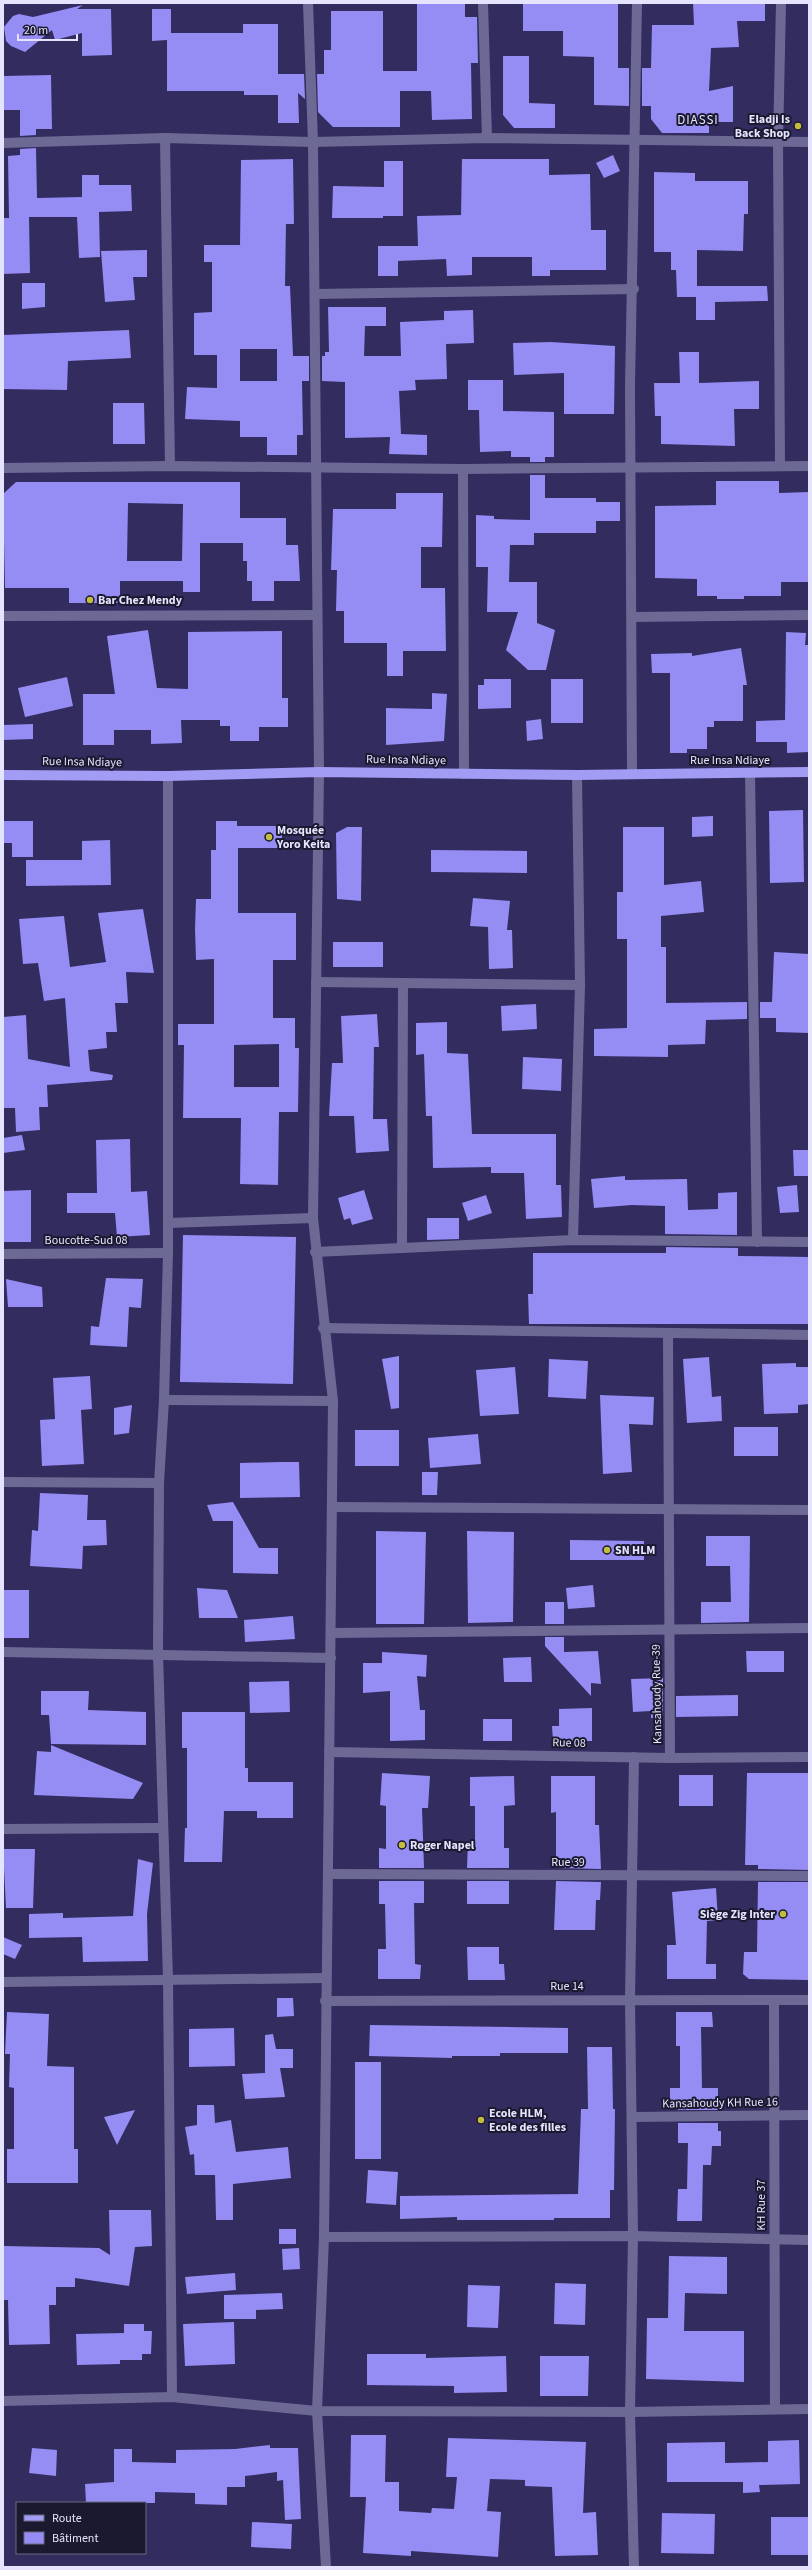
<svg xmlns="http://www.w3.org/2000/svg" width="812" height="2570" viewBox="0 0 812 2570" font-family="'Source Sans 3',sans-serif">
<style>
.building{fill:#958cf4;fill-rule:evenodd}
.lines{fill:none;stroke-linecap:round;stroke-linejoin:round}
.minor{stroke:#6c6a95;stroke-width:10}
.major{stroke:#a29cf5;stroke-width:10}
.poi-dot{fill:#c4bc3e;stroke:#1b1930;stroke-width:1.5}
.labels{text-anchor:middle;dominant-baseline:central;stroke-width:4;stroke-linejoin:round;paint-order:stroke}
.poi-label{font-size:12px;font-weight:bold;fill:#e4e4fe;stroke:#1b1930;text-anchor:start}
.street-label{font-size:12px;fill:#e4e4fe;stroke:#1b1930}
.neighbourhood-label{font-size:13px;letter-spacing:1px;fill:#e4e4fe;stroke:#1b1930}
</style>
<rect width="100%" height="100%" fill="#322c5f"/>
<g class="building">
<polygon points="417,3 465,3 465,17 477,17 478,63 471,63 472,119 432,120 431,91 400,91 400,127 333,127 318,112 317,74 324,74 324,50 331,50 331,11 383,11 383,71 417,71"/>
<polygon points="523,3 618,3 618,68 629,68 629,106 594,105 594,57 563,56 563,31 523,31"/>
<polygon points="693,3 765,3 765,21 737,21 739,47 711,48 709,91 733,86 733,122 709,122 709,133 662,133 651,119 651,106 642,106 642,68 651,68 652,25 694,25"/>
<polygon points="83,5 77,9 111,9 112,55 82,56 82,33 55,40 52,30 25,52 11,46 6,41 4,27 13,16 19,14 33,17"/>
<polygon points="152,9 171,9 171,33 243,33 243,24 278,24 278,74 304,74 305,99 298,93 299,123 278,123 278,95 244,95 244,91 167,91 167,40 152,41"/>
<polygon points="503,56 529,56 529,103 555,104 555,128 514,128 503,115"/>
<polygon points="51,75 52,129 36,129 36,135 20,136 20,110 4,110 3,76"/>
<polygon points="36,148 37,198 82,197 82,175 99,175 99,185 131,185 132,211 99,212 100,257 79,258 77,217 29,217 30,273 3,274 3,218 9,218 8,156 20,155 20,149"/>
<polygon points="613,155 620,171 604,178 596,163"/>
<path d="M293,159L294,224H286L285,286H290L293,356H309V381H302L303,435H297V455H267V437H240V421L185,419L187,387L217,388V355H194V313L212,312V262H204V245H240L241,160ZM240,349H277V381H240Z"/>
<polygon points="462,159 549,159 549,175 590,174 591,230 606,230 606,270 550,270 550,276 532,276 532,257 472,257 472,275 447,276 446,259 398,261 398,276 378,276 378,246 418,246 417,216 461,215"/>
<polygon points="384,161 403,161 403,216 383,216 383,218 332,218 333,186 384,187"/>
<polygon points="654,172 695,173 695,181 748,181 748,214 744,214 743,251 697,250 697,286 767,286 768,301 715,302 715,320 696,320 696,297 677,297 676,270 671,270 671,252 654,252"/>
<polygon points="147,250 147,277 133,277 135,300 105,302 101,251"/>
<polygon points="22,283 45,283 45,307 22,309"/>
<polygon points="328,307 386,307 386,326 365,326 364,356 401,356 400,322 444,320 444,311 473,310 474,343 446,344 447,379 415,380 416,390 399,391 401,434 427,435 427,455 389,454 390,437 345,438 345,382 322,381 322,356 325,356 325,352 329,352"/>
<polygon points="129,330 131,358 68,361 67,390 3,389 3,335"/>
<polygon points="551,342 615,346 614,414 564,414 564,373 514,375 513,343"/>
<polygon points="679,352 699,352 699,383 759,381 759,409 734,409 735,446 661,444 661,416 655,416 654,383 680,383"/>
<polygon points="468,380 503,380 503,411 554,412 554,457 545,457 545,462 530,462 530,457 511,457 511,451 480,452 479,410 468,410"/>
<polygon points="113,403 144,403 145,444 113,444"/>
<polygon points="530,475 545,475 545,498 596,498 596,502 620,502 620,521 596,521 596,533 534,533 534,545 510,545 509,582 537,582 537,623 555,630 546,670 528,670 506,650 518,612 487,612 488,567 476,567 476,515 494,516 494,519 530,520"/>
<polygon points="716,481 779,481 779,493 809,492 809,582 781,582 781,596 744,596 744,599 717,599 717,596 697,596 697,579 655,578 655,506 716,505"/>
<path d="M16,482H240V518H286V545H298L300,581H274V601H252V581H247V561H243V543H200V592H183V581H120V603H69V588H5L3,494ZM128,503L183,504L182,561H127Z"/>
<polygon points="396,493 443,493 442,547 421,547 421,588 445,588 446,651 403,651 403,676 387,676 387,643 344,643 344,611 336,611 337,570 331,570 333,509 396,509"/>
<polygon points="148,630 157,688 188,689 188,632 282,631 282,698 288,698 288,727 259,727 259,741 230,741 230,726 220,726 220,720 181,720 182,743 151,744 151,730 114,730 114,745 83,745 83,694 115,694 107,636"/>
<polygon points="786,632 806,633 805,645 809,645 809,752 787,753 787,742 756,742 756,721 785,720"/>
<polygon points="741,648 747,685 743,685 743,721 714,721 714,727 707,727 707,749 687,749 687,753 670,753 670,673 652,673 651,654 692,653 692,656"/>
<polygon points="67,677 73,706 25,717 18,688"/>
<polygon points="484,679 511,679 511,708 478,709 478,685 484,685"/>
<rect x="551" y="679" width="32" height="44"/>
<polygon points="432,693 447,694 444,741 386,745 386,708 432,709"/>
<polygon points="541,719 543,739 527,741 526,721"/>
<polygon points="33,724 33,739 3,740 3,725"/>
<polygon points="803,810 804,882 770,883 769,811"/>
<polygon points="713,816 713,836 692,837 692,817"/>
<polygon points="3,821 33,821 33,857 12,857 12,843 3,843"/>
<path d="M216,821H237V826H282V848H238V913H296V960H273V1018H295V1048H299L298,1112H279L278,1185L240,1184L241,1118H183L184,1045H178V1024H214V959L196,960L195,929L196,899H211V850H216ZM279,1044V1087H234V1045Z"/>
<polygon points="347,827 362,827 361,901 337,899 336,833"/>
<polygon points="623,827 664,827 664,885 701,881 704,912 661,916 661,947 666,947 666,1003 747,1002 747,1019 706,1020 705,1044 668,1045 668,1057 594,1056 594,1029 627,1028 627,939 617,939 617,892 623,892"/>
<polygon points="110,840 111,885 26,886 26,860 82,860 82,841"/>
<polygon points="431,850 527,851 527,873 431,872"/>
<polygon points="473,898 510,901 507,930 512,930 513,968 489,969 488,927 470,926"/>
<polygon points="143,909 154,973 126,972 128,1003 115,1003 117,1032 106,1032 107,1048 88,1050 90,1071 113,1075 112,1080 47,1085 48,1107 39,1107 40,1130 16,1132 15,1108 3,1108 3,1017 26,1015 28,1059 70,1067 65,998 44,1001 38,963 23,964 19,919 64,916 70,967 106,962 98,913"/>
<rect x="333" y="942" width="50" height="25"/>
<polygon points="774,952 809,954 809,1033 776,1032 776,1018 760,1018 760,1002 772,1002"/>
<polygon points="536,1004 537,1029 502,1031 501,1006"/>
<polygon points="377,1014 379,1047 374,1047 373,1119 387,1119 389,1151 356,1153 354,1116 329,1116 332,1063 343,1063 341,1016"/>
<polygon points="447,1022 447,1053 468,1054 472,1134 556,1134 556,1185 561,1185 562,1217 526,1219 524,1173 491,1173 491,1167 433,1168 432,1116 426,1116 424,1054 416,1055 416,1023"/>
<polygon points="523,1057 562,1059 561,1091 522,1089"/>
<polygon points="22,1135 25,1150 3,1153 3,1138"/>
<polygon points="130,1139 131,1192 147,1191 150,1235 117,1237 115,1213 67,1213 67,1193 97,1193 96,1140"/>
<polygon points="793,1150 809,1150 809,1176 794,1176"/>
<polygon points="625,1176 625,1180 687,1179 688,1210 718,1209 718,1193 737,1192 737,1235 665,1234 665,1206 632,1205 594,1208 591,1179"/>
<polygon points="797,1185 799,1212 780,1213 777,1187"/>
<polygon points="31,1190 31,1242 3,1242 3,1191"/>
<polygon points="364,1190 373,1219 352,1225 350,1218 344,1220 338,1198"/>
<polygon points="486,1195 492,1213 468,1221 462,1203"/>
<polygon points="427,1218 459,1218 459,1239 427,1240"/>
<polygon points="183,1235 296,1237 293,1384 180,1382"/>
<polygon points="666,1247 738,1248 738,1256 809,1257 809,1324 529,1324 528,1294 533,1294 533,1253 666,1253"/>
<polygon points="106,1278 143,1279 141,1308 129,1307 127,1347 90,1345 91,1326 99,1327"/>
<polygon points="6,1279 42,1287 43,1307 8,1307"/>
<polygon points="399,1356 399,1408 391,1409 382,1359"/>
<polygon points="709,1357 712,1397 721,1396 722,1421 687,1423 683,1359"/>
<polygon points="549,1359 588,1361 586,1399 548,1397"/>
<polygon points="796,1363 796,1367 809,1367 809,1404 798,1405 798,1413 764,1414 762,1364"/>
<polygon points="515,1367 519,1414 480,1416 476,1370"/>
<polygon points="90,1376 92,1409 81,1410 84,1464 42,1466 40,1420 55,1419 53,1378"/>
<polygon points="600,1395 654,1397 653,1425 629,1424 632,1472 603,1474"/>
<polygon points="132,1405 129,1433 114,1435 114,1408"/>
<rect x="734" y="1427" width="44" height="29"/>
<rect x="355" y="1430" width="44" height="36"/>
<polygon points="478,1434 481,1464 430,1468 428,1438"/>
<polygon points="280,1462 299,1462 300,1497 240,1498 240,1463"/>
<polygon points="422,1472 438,1472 437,1495 422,1495"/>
<polygon points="40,1493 88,1495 87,1520 106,1520 107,1545 83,1546 82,1569 30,1566 32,1530 38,1531"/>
<polygon points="233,1502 259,1548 278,1548 278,1574 233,1573 233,1521 213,1521 207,1505"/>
<polygon points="376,1531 426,1532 424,1624 376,1624"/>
<polygon points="467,1531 514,1532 513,1622 468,1623"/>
<polygon points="706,1536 750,1536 749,1622 701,1623 701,1602 731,1602 730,1566 706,1566"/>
<polygon points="570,1540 644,1541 644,1560 570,1560"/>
<polygon points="593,1585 595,1607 568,1609 566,1588"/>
<polygon points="197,1588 227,1590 238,1618 199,1618"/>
<rect x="3" y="1590" width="26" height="48"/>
<rect x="545" y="1602" width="19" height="22"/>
<polygon points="293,1616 295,1639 245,1642 244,1620"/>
<polygon points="545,1637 564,1637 564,1652 598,1651 601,1684 591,1683 591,1696 545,1646"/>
<polygon points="746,1651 784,1651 784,1672 747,1672"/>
<polygon points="382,1652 427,1655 426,1677 417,1676 420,1710 425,1710 425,1740 390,1741 390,1691 363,1693 363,1663 382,1663"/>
<polygon points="531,1657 532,1682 504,1682 503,1658"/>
<polygon points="663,1678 663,1717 651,1718 651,1711 633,1712 631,1679"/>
<polygon points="289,1681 290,1712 250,1713 249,1682"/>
<polygon points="41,1691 89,1691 88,1710 146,1712 146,1745 51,1744 49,1715 41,1715"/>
<polygon points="738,1695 738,1716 676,1717 676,1696"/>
<polygon points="592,1708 592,1741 553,1741 552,1726 559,1726 559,1709"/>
<polygon points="182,1712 245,1712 245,1768 248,1768 248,1782 293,1782 293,1818 257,1818 257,1811 224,1811 222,1862 184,1862 185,1828 187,1828 187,1748 182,1748"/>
<rect x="483" y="1719" width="29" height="22"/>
<polygon points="51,1745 143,1783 133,1799 34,1795 37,1751 51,1752"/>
<polygon points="382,1773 430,1776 428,1808 422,1808 424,1868 379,1868 379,1848 386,1849 386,1806 380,1805"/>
<polygon points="747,1773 809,1773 809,1870 758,1869 758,1865 745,1865"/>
<rect x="679" y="1775" width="34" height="31"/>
<polygon points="514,1776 515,1805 504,1806 504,1848 509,1848 509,1868 467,1868 468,1841 475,1841 475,1806 470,1806 470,1777"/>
<polygon points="551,1776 595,1776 595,1825 599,1825 601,1869 556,1868 556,1812 551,1813"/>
<polygon points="3,1849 35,1849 33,1908 6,1908"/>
<polygon points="138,1859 153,1863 147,1914 148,1961 83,1962 82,1937 29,1938 29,1914 63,1913 63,1918 133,1916"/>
<polygon points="379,1881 424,1881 424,1903 414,1903 415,1964 421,1965 420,1979 378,1979 378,1949 386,1949 385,1904 379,1904"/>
<rect x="467" y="1881" width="42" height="23"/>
<polygon points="556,1881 601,1882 600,1900 596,1900 595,1930 554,1930"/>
<polygon points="758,1882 809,1882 809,1980 749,1979 743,1974 744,1952 757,1952"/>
<polygon points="716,1888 718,1920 707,1921 706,1964 716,1964 716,1979 667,1979 667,1945 676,1945 672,1892"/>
<polygon points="3,1937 22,1945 15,1959 3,1954"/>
<polygon points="467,1947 499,1947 499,1964 504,1964 505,1980 468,1980"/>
<polygon points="277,1998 293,1998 294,2016 277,2017"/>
<polygon points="7,2012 49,2014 47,2066 74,2067 74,2149 78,2149 78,2183 7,2183 7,2149 14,2149 14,2088 9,2087 10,2054 5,2054"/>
<polygon points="676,2012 712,2012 713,2027 701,2027 702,2088 718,2088 718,2110 678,2110 679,2104 670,2104 670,2088 680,2088 680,2046 676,2046"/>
<polygon points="370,2025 568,2028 568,2053 500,2053 500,2056 452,2056 452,2058 369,2056"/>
<polygon points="234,2028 235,2066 189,2067 189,2029"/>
<polygon points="273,2034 276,2049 293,2049 293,2068 280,2068 285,2097 245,2099 242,2074 265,2073 265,2035"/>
<polygon points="587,2047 612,2047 613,2109 615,2109 614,2190 610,2190 610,2218 554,2218 554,2220 457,2220 457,2217 400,2219 400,2196 578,2194 581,2109 588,2109"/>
<rect x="355" y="2062" width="26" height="97"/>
<polygon points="197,2105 214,2105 215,2123 231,2120 236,2152 288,2147 291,2178 233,2184 233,2220 216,2220 215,2175 195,2175 194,2154 190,2155 185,2127 197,2125"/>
<polygon points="135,2110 117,2145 104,2117"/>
<polygon points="678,2123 718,2123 718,2131 721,2131 721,2146 712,2146 711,2165 703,2165 702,2221 677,2221 678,2189 687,2189 688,2143 678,2143"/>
<polygon points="368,2170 398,2172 396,2205 366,2203"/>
<polygon points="109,2210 151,2210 152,2246 135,2247 129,2286 75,2278 75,2287 56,2287 56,2305 49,2305 50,2344 9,2345 8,2300 4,2300 3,2286 4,2246 99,2248 110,2255"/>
<rect x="279" y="2229" width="17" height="15"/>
<polygon points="299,2248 300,2269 283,2270 282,2249"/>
<polygon points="669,2256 727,2257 727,2294 685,2293 684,2331 744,2331 744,2382 646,2379 647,2318 668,2318"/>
<polygon points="235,2273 236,2290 187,2294 185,2277"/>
<polygon points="555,2283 586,2284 585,2325 554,2324"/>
<polygon points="468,2285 500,2286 498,2328 467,2327"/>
<polygon points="282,2293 283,2309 256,2310 256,2319 224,2319 224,2295"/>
<polygon points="234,2322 235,2364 185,2366 183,2324"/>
<polygon points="124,2324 144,2324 144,2331 152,2331 151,2354 142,2354 142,2360 120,2360 120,2364 77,2365 76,2334 124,2333"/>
<polygon points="367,2354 426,2354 426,2358 506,2356 507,2392 454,2393 454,2386 367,2385"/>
<polygon points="540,2356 589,2356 588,2396 540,2396"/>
<polygon points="351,2435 386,2435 385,2482 399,2482 399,2511 431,2513 432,2508 454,2509 457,2477 446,2477 448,2438 586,2442 583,2513 596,2512 598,2555 555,2556 552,2487 525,2486 525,2480 490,2479 487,2511 501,2512 498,2557 411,2551 411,2556 363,2553 366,2497 350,2497"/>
<polygon points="799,2440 800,2484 759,2485 760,2492 743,2493 743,2482 667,2482 667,2443 725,2442 725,2463 768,2462 768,2441"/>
<polygon points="270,2445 270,2448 298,2448 301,2519 285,2520 283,2480 277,2481 277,2472 245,2476 245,2487 227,2487 227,2505 195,2504 195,2493 155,2492 155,2503 86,2503 85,2484 114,2482 114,2449 132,2449 132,2462 176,2463 176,2450 235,2449"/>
<polygon points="32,2448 57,2450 56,2476 29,2473"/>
<polygon points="662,2513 715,2514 714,2554 661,2553"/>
<rect x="771" y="2517" width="38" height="38"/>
<polygon points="252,2522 292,2524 291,2549 251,2547"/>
</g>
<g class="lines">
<g class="minor">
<polyline points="308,3 313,142 319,772 313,1218 333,1401 324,2237 317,2411 326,2567"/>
<polyline points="483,3 487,138"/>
<polyline points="165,138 170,466"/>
<polyline points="3,143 165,138 313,142 487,138 809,142"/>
<polyline points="315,294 634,289"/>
<polyline points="780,466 778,142 781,3"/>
<polyline points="3,468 170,466 463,469 809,466"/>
<polyline points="463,469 464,774"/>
<polyline points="3,616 317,615"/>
<polyline points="632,617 809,615"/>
<polyline points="750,773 757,1242"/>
<polyline points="632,774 630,387 637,3"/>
<polyline points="168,776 168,1253 164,1400 159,1483 158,1654 168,1979 172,2397"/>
<polyline points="316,982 580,985"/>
<polyline points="168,1223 313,1218"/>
<polyline points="573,1240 580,985 577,775"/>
<polyline points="402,1247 403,983"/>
<polyline points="315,1252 573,1240 809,1242"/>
<polyline points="3,1254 168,1253"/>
<polyline points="323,1328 809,1335"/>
<polyline points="668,1334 670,1758"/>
<polyline points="164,1400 333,1401"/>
<polyline points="3,1482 159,1483"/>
<polyline points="332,1507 809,1510"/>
<polyline points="332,1633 809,1628"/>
<polyline points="3,1652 331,1658"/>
<polyline points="329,1752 670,1758 809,1757"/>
<polyline points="634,1757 630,1999 633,2236 630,2412 634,2567"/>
<polyline points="3,1829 161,1828"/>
<polyline points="328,1874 809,1876"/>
<polyline points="3,1982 325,1978"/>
<polyline points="774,2000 775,2409"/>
<polyline points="325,2001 809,2000"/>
<polyline points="632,2117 809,2115"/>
<polyline points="324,2237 633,2236 809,2240"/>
<polyline points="3,2401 172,2397 317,2411 630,2412 809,2409"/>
</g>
<polyline class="major" points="3,775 168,776 319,772 577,775 809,772"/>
</g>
<g class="poi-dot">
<circle cx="798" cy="126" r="4"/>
<circle cx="90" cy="600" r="4"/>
<circle cx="269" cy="837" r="4"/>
<circle cx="607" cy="1550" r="4"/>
<circle cx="402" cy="1845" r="4"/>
<circle cx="783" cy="1914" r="4"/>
<circle cx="481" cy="2120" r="4"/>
</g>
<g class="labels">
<g class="poi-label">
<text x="790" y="119" text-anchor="end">Eladji Is<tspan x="790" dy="14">Back Shop</tspan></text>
<text x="98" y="600">Bar Chez Mendy</text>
<text x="277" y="830">Mosquée<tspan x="277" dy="14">Yoro Keita</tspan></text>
<text x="615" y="1550">SN HLM</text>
<text x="410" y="1845">Roger Napel</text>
<text x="775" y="1914" text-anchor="end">Siège Zig Inter</text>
<text x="489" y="2113">Ecole HLM,<tspan x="489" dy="14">Ecole des filles</tspan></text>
</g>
<g class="street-label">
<text transform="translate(406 760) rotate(1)">Rue Insa Ndiaye</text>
<text x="730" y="760">Rue Insa Ndiaye</text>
<text transform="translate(82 762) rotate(1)">Rue Insa Ndiaye</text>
<text x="86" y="1240">Boucotte-Sud 08</text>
<text transform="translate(657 1694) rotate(-91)">Kansahoudy Rue-39</text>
<text transform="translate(569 1743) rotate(1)">Rue 08</text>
<text x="568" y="1862">Rue 39</text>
<text x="567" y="1986">Rue 14</text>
<text transform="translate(720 2103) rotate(-1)">Kansahoudy KH Rue 16</text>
<text transform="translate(761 2205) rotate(-90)">KH Rue 37</text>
</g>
<g class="neighbourhood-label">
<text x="698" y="120">DIASSI</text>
</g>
</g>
<rect width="812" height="2570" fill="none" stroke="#e4e4fe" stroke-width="8"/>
<rect x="16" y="2502" width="130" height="52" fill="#1b1930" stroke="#6b6a82"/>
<rect x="24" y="2515" width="20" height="6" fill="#a29cf5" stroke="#6b6a82"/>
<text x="52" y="2522" font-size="12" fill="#e4e4fe">Route</text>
<rect x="24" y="2532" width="20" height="12" fill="#958cf4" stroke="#6b6a82"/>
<text x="52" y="2542" font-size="12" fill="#e4e4fe">Bâtiment</text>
<path d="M18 34v6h59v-6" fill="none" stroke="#e4e4fe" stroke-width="2"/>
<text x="24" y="34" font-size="12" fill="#e4e4fe" stroke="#1b1930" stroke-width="3" paint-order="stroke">20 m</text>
</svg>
